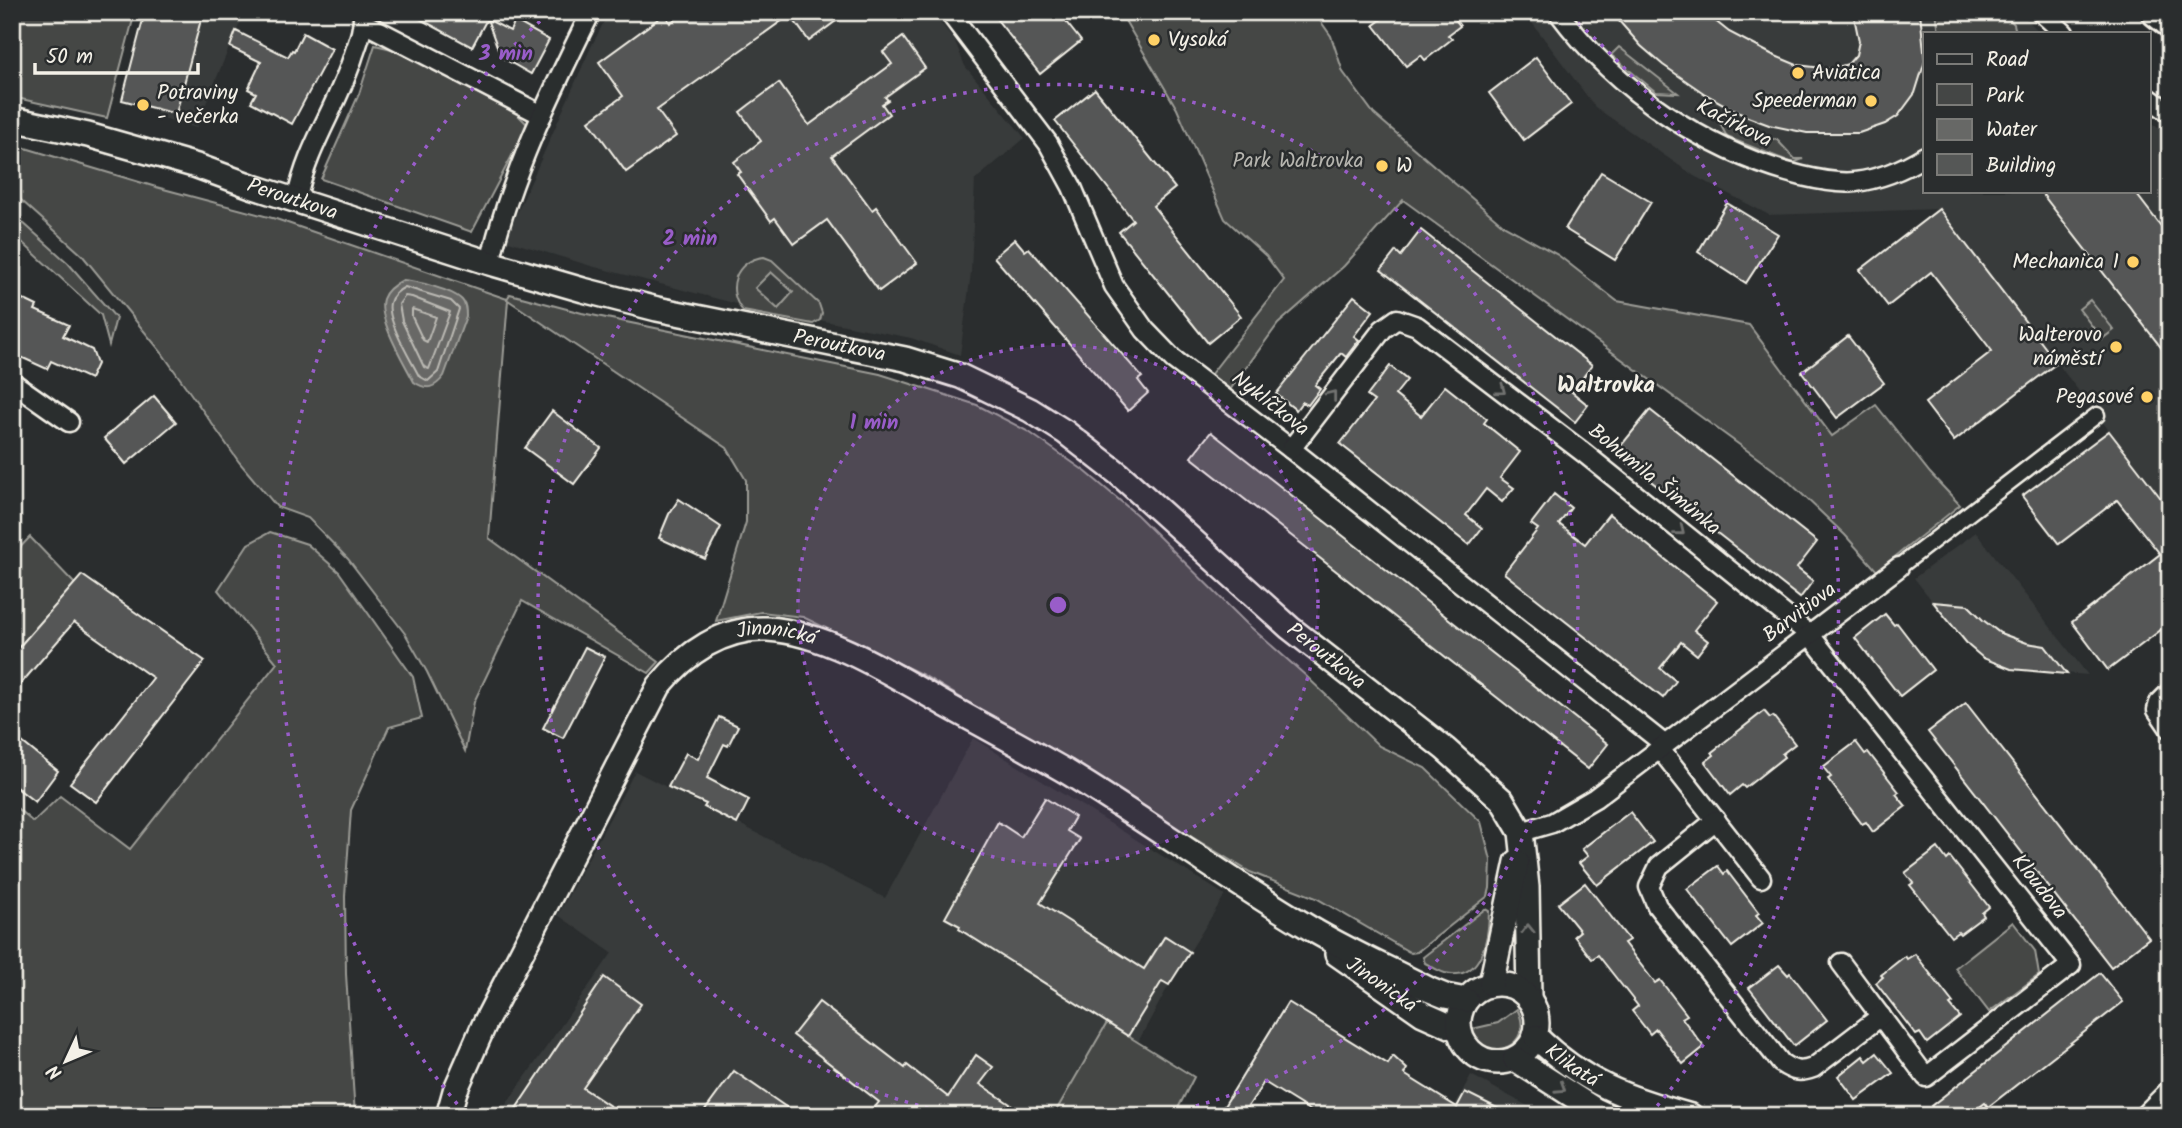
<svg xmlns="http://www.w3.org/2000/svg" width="2182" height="1128" viewBox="0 0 2182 1128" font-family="Kalam,sans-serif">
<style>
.built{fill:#373a3a}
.green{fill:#444645;stroke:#9c9c96;stroke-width:2;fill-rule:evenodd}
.water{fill:#676866;stroke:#9f9f9a;stroke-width:2}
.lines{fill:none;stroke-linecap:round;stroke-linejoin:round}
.shore{stroke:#bcbab4;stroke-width:2}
.building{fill:#555756;stroke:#f4f1e8;stroke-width:2}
.pedestrian-casing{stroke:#f4f1e8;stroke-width:19}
.minor-casing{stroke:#f4f1e8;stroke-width:23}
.tertiary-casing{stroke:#f4f1e8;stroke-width:28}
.secondary-casing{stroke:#f4f1e8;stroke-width:32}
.pedestrian{stroke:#2a2d2e;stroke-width:14}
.minor{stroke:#2a2d2e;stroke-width:18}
.tertiary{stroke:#2a2d2e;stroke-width:23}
.secondary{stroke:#2a2d2e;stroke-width:26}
.oneway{stroke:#71726f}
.ring{fill:none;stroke:#995dc9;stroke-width:3.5;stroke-dasharray:3.5 7}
.poi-dot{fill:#ffd166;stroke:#2a2d2e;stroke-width:2.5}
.labels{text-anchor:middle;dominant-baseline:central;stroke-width:5;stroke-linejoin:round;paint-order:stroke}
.poi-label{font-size:21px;fill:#f4f1e8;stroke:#2a2d2e;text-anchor:start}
.street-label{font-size:21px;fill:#f4f1e8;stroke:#2a2d2e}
.park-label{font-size:21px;fill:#b6b5af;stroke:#2a2d2e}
.neighbourhood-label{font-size:23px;font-weight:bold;fill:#f4f1e8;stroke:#2a2d2e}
.centre{fill:#995dc9;stroke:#2a2d2e;stroke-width:3.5}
.ring-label{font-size:21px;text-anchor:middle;font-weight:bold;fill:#995dc9;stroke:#2a2d2e;stroke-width:5;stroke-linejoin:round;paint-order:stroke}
</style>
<rect width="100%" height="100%" fill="#2a2d2e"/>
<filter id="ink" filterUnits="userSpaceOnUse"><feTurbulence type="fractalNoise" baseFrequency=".0143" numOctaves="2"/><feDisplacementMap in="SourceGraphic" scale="14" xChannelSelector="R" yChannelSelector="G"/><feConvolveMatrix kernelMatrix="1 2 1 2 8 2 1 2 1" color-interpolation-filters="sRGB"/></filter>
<g filter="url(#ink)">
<g class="built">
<polygon points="183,12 245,12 237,30 255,40 248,56 229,48 196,128 156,116"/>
<polygon points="609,12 932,12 955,41 965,66 1025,138 975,180 971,273 960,355 911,338 737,304 591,266 505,240 591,47"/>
<polygon points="1524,12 2019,12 2041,33 1925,33 1925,191 2149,191 2149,121 2170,137 2170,510 1939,209 1769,215 1694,176 1595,107"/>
<polygon points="1976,532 2088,675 2016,669 1993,663 1977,654 1959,635 1914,578"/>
<polygon points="973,738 1225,895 1169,985 1138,1042 1107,1023 1053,1116 498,1116 612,953 558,915 635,771 885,898"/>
<polygon points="1471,1075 1546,1116 1449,1116"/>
</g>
<g class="green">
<polygon points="135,12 107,118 12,97 12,13"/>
<polygon points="1120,12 1314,12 1331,36 1343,72 1374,114 1503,225 1558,255 1617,301 1749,325 1832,436 1876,405 1930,473 1960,505 1877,571 1845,535 1785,478 1403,200 1344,266 1278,324 1224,398 1204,383 1284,280 1266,256 1225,219 1177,109"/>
<polygon points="1936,12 2003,12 2014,24 2016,33 1935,33 1939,32"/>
<polygon points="375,45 396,50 517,114 528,125 472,232 321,179 359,94"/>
<polygon points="1619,47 1678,93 1656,92 1611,55"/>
<polygon points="1716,116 1764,137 1777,140 1795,159 1803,159 1793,163 1727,137"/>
<polygon points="12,144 156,187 276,219 507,299 510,294 582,313 880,374 977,405 1029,432 1086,472 1137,515 1246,623 1305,675 1379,746 1425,768 1481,822 1491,860 1490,888 1488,896 1417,952 1411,953 1316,898 1250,872 923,675 803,617 761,612 716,621 746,522 746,480 727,448 508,300 489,538 659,662 649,673 522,601 474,702 465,751 427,672 406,635 348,559 308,518 277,507 239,462 162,353 82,255 12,192"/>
<polygon points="12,213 68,263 116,318 109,345 101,315 12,233"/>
<path d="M764,257L772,260L819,304L822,313L820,320L813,324L743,311C725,290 735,260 764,257ZM771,272L793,292L778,309L755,288Z"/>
<polygon points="2090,300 2114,330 2102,339 2079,309"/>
<polygon points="270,532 307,544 339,572 413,677 422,718 389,727 351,810 345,896 346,974 355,1116 12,1116 12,804 33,822 60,796 130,849 277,663 218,590 248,544"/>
<polygon points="30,537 75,584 12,655 12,556"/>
<path d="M1485,909L1489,911C1489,937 1482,982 1445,973C1438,971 1431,966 1425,963L1423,957Z"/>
<polygon points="2013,922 2035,951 2039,975 1989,1012 1955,968"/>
<path d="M1517,1009C1537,1045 1485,1068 1472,1029L1498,1023Z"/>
<polygon points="1107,1023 1194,1077 1174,1116 1053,1116"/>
</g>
<path class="water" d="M403,280C416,281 453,290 462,300C466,304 466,310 466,316L444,376C435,388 427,391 414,382C405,364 377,319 383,299C386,290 395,284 403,280Z"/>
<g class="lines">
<g class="shore">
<path d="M405,287L451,301L459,309L438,372L428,381L419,376C411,360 386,320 390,303C392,295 399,290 405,287Z"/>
<polygon points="405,296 412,297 450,312 429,369 424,367 402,321 399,304"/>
<polygon points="412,309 436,317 427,342 423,340 412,317"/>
</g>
</g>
<g class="building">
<polygon points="145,12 203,12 176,114 122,100"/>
<polygon points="407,12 490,12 487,19 510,31 515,21 549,40 531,74 501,57 487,19 472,47"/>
<polygon points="684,12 848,12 809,41 790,15 657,110 676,136 626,172 589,121 623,96 599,62 665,14 670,23"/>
<polygon points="991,12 1058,12 1081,41 1040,74"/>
<polygon points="1391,12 1450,12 1460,26 1448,35 1452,39 1425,60 1421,55 1406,66 1374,25"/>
<polygon points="1611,12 1704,12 1729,32 1773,55 1797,65 1831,69 1848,64 1856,55 1859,41 1853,12 1920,12 1925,61 1915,93 1898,116 1885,124 1859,133 1807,133 1769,125 1745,116 1705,94 1663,65 1641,46"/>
<polygon points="236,31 288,57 292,50 294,51 303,33 332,49 292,124 251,102 256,93 248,89 261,62 230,47"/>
<polygon points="903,37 925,68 885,97 888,100 882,104 889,114 832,156 872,210 876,207 917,263 879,291 827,220 794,244 775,218 771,221 737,174 741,172 734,162 761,141 740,112 749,105 779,83 809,125 892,64 883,52"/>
<polygon points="1536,57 1571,104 1524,140 1489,93"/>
<polygon points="1095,89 1175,188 1153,206 1241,316 1208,343 1119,232 1133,220 1055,121"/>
<polygon points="1601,172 1651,202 1615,260 1565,229"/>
<polygon points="2040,191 2134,191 2170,238 2170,359"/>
<polygon points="1727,203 1778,234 1746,283 1698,252"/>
<polygon points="1939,209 2057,363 1954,441 1925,403 1992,351 1931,272 1888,306 1860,270"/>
<polygon points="1421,230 1592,365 1572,392 1588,405 1575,422 1381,270 1396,251 1401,256"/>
<polygon points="1015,239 1025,251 1029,248 1142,377 1138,380 1148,393 1128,411 994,257"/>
<polygon points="12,294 37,306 35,310 69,325 63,336 92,350 97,364 90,379 51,361 47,369 12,353"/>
<polygon points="1354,296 1373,311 1354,336 1359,340 1346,357 1341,353 1315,385 1320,389 1308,405 1302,402 1296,410 1276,394"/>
<polygon points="1848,336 1884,383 1837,418 1802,372"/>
<polygon points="1390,366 1407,380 1395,395 1421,416 1445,386 1487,419 1484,423 1520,452 1500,478 1514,488 1502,502 1486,489 1466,515 1482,528 1469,545 1340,444 1374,401 1367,396"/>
<polygon points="154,396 176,422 126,464 104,438"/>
<polygon points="1650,410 1817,542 1797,568 1813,581 1800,598 1615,453"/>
<polygon points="552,411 601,448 574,484 525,448"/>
<polygon points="2109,431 2170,510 2170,623 2108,670 2072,622 2160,554 2117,500 2059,544 2022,496"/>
<polygon points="1211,432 1608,744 1588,769 1191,457"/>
<polygon points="1554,494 1571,508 1559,524 1585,544 1609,514 1717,601 1694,630 1708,641 1697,655 1681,642 1660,668 1676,681 1663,698 1504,573 1538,529 1531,524"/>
<polygon points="679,499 721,527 705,559 659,538 669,514"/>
<polygon points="82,575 205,661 96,802 70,783 153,678 74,622 12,694 12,655"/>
<polygon points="1933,602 1968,605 1983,620 2000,633 2027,643 2045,646 2067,674 2011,669 1983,658 1969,646"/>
<polygon points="1885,614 1894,625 1897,623 1933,670 1900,696 1855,638"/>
<polygon points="585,647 605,657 563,738 543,728"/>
<polygon points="1966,703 2149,938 2111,967 1928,732"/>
<polygon points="1764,711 1770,718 1773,716 1795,744 1782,754 1784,757 1745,788 1742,785 1730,795 1705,762 1714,755 1712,752"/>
<polygon points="719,717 738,726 728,746 724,744 707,778 749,800 737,824 704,807 706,804 668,787 686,753 698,759"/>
<polygon points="12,734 58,771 35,802 12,784"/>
<polygon points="1856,742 1865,754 1868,752 1899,792 1896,794 1906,806 1873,832 1866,822 1862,824 1828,779 1831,777 1823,767"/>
<polygon points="1045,798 1075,817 1067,831 1080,839 1040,903 1144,969 1165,936 1190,952 1169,985 1162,981 1128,1036 959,929 960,926 945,918 998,822 1021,837"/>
<polygon points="1630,812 1653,842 1597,885 1579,863 1588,856 1582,849"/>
<polygon points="1938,848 1947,860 1950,857 1989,907 1982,913 1984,916 1960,934 1958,932 1951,937 1910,885 1913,883 1905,873"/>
<polygon points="1718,866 1724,874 1727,871 1759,913 1756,915 1763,923 1732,947 1687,889"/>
<polygon points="1585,883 1629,940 1624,943 1655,983 1660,980 1687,1015 1682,1018 1704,1047 1683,1064 1656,1029 1650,1034 1632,1011 1638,1006 1598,955 1592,959 1574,936 1580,931 1558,904"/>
<polygon points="1915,954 1953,1003 1950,1005 1960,1017 1927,1043 1920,1033 1916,1035 1876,983 1883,977 1881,975 1905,956 1907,959"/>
<polygon points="1779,965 1788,975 1790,973 1827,1020 1794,1046 1749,988"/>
<polygon points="2100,973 2123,1002 1988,1107 1985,1103 1968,1116 1939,1116 1931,1106"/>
<polygon points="604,977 641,1004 583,1088 625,1116 511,1116"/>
<polygon points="819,1002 905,1068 907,1065 948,1097 976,1055 993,1067 980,1084 1028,1116 868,1116 879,1102 793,1035"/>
<polygon points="1288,1002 1388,1064 1393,1056 1407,1069 1404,1074 1457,1107 1465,1092 1513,1116 1319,1116 1264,1082 1242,1116 1218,1116"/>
<polygon points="1877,1053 1893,1073 1856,1100 1838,1076 1863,1056 1867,1061"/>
<polygon points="734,1071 799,1116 701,1116"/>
</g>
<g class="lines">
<g class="pedestrian-casing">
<polyline id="pedestrian" points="1899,567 2097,415"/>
</g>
<g class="minor-casing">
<g id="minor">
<polyline points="949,12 1048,143 1072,187 1114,286 1145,330 1173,359 1291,449 1664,744"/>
<path d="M1558,12C1616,90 1708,153 1802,176C1819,180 1838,184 1855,182C1880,179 1904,169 1925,156"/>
<polyline points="2041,12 2064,33"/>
<polyline points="364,23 542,115"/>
<polyline points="2149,98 2170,113"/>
<path d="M297,199C306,148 339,104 354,54C359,40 364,27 363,12"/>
<path d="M490,263C510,176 551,93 591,12"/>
<polyline points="12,382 69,422"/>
<polyline points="1291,449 1383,329 1397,319 1417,326 1584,453 1810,635 2071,965 1926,1077 1841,963"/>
<polyline points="2170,692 2159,703 2157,710 2170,729"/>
<polyline points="1659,748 1761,878"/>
<path d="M1716,820L1659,866L1649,887L1657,906L1781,1063C1793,1071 1799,1073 1813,1068L1881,1016"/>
<polyline points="1521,832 1552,823 1595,798 1899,567"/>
</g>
</g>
<g class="tertiary-casing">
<g id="tertiary">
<path id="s1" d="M12,119L88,135L197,166L254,187L490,263L583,290L657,309L905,359L960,376L1030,410L1065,432L1119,474L1290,628L1445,749L1502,800L1521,832L1527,887L1529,997"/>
<path id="s2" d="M1337,954L1423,1014L1459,1030"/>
<circle cx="1498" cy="1023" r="39"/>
<polyline points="1491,984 1517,862"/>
<path id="s3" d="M1536,1037C1585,1084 1626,1098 1691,1116"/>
<polyline points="1515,1059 1595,1110 1608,1116"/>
<path id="s4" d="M448,1116L455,1091L484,1025L659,686C686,653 723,627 767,629C827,632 895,676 946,705C986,727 1027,749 1067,772C1147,821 1223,876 1303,924C1343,949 1388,968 1430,990L1445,996L1466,1000"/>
<polyline points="2147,1116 2170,1093"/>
</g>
</g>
<g class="secondary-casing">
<polyline id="secondary" points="2155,12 2170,24"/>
</g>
<use href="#pedestrian" class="pedestrian"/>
<use href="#minor" class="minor"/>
<use href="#tertiary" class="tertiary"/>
<use href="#secondary" class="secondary"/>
</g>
<defs><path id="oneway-chevron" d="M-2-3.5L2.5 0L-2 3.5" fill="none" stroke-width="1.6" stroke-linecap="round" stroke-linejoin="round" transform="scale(1.75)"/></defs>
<g class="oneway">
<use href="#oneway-chevron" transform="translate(1501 390) rotate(37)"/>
<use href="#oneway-chevron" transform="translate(1332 395) rotate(-52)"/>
<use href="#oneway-chevron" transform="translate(1680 531) rotate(39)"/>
<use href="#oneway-chevron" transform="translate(1528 929) rotate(-91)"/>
<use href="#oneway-chevron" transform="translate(1561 1088) rotate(33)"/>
</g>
</g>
<circle cx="1058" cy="605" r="260" fill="#995dc9" fill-opacity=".12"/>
<g class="ring">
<circle cx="1058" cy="605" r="260"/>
<path d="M959 1115A520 520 0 1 1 1157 1115"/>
<path d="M464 1112A781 781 0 0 1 546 16M1570 16A781 781 0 0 1 1652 1112"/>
</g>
<g class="poi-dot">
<circle cx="1154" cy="40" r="7"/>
<circle cx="1798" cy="73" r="7"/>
<circle cx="1871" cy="101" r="7"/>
<circle cx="143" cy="105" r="7"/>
<circle cx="1382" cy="166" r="7"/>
<circle cx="2133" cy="262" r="7"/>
<circle cx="2116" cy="347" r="7"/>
<circle cx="2147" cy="397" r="7"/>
</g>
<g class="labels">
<g class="poi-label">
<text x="1168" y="40">Vysoká</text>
<text x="1812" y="73">Aviatica</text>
<text x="157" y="93">Potraviny<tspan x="157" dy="24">- večerka</tspan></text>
<text x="1857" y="101" text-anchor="end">Speederman</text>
<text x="1396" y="166">W</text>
<text x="2119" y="262" text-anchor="end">Mechanica 1</text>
<text x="2102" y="335" text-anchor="end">Walterovo<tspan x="2102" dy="24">náměstí</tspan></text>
<text x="2133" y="397" text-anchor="end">Pegasové</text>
</g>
<g class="street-label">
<text transform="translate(1734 124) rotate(27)">Kačírkova</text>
<text stroke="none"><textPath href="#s1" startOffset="292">Peroutkova</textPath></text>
<text stroke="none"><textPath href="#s1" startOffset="859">Peroutkova</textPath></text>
<text transform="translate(1270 404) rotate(38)">Nyklíčkova</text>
<text transform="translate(1654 480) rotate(39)">Bohumila Šimůnka</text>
<text transform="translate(1800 613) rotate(-37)">Barvitiova</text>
<text stroke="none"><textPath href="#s4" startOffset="616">Jinonická</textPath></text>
<text stroke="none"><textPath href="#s1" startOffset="1447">Peroutkova</textPath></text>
<text transform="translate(2039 887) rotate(52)">Kloudova</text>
<text stroke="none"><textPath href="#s2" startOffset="54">Jinonická</textPath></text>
<text stroke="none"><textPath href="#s3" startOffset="46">Klikatá</textPath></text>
</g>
<g class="park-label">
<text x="1298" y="161">Park Waltrovka</text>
</g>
<g class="neighbourhood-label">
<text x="1606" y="386">Waltrovka</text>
</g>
</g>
<circle cx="1058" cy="605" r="10" class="centre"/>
<g class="ring-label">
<text x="506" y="60">3 min</text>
<text x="690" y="245">2 min</text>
<text x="874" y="429">1 min</text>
</g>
<rect width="2182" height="1128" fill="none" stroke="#2a2d2e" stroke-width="42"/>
<rect x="21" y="21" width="2140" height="1086" fill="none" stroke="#f4f1e8" stroke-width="2.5" filter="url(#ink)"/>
<rect x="1923" y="32" width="228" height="161" fill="#2a2d2e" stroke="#7b7b78" stroke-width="2"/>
<rect x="1937" y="54" width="35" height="10" fill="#2a2d2e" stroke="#7b7b78" stroke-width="2"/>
<text x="1986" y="66" font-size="21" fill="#f4f1e8">Road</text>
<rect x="1937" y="84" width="35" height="21" fill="#444645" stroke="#7b7b78" stroke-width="2"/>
<text x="1986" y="102" font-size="21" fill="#f4f1e8">Park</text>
<rect x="1937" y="119" width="35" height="21" fill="#676866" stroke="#7b7b78" stroke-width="2"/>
<text x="1986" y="136" font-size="21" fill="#f4f1e8">Water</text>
<rect x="1937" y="154" width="35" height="21" fill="#555756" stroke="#7b7b78" stroke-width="2"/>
<text x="1986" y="172" font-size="21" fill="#f4f1e8">Building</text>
<g transform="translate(66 1061) rotate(226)" stroke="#2a2d2e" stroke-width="5" paint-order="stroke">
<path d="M0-5L12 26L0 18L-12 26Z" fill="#f4f1e8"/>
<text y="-10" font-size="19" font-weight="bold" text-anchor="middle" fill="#f4f1e8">N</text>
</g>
<path d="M35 63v10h163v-10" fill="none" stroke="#f4f1e8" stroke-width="3.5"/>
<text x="46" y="63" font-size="21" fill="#f4f1e8" stroke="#2a2d2e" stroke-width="5" paint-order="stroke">50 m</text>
</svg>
